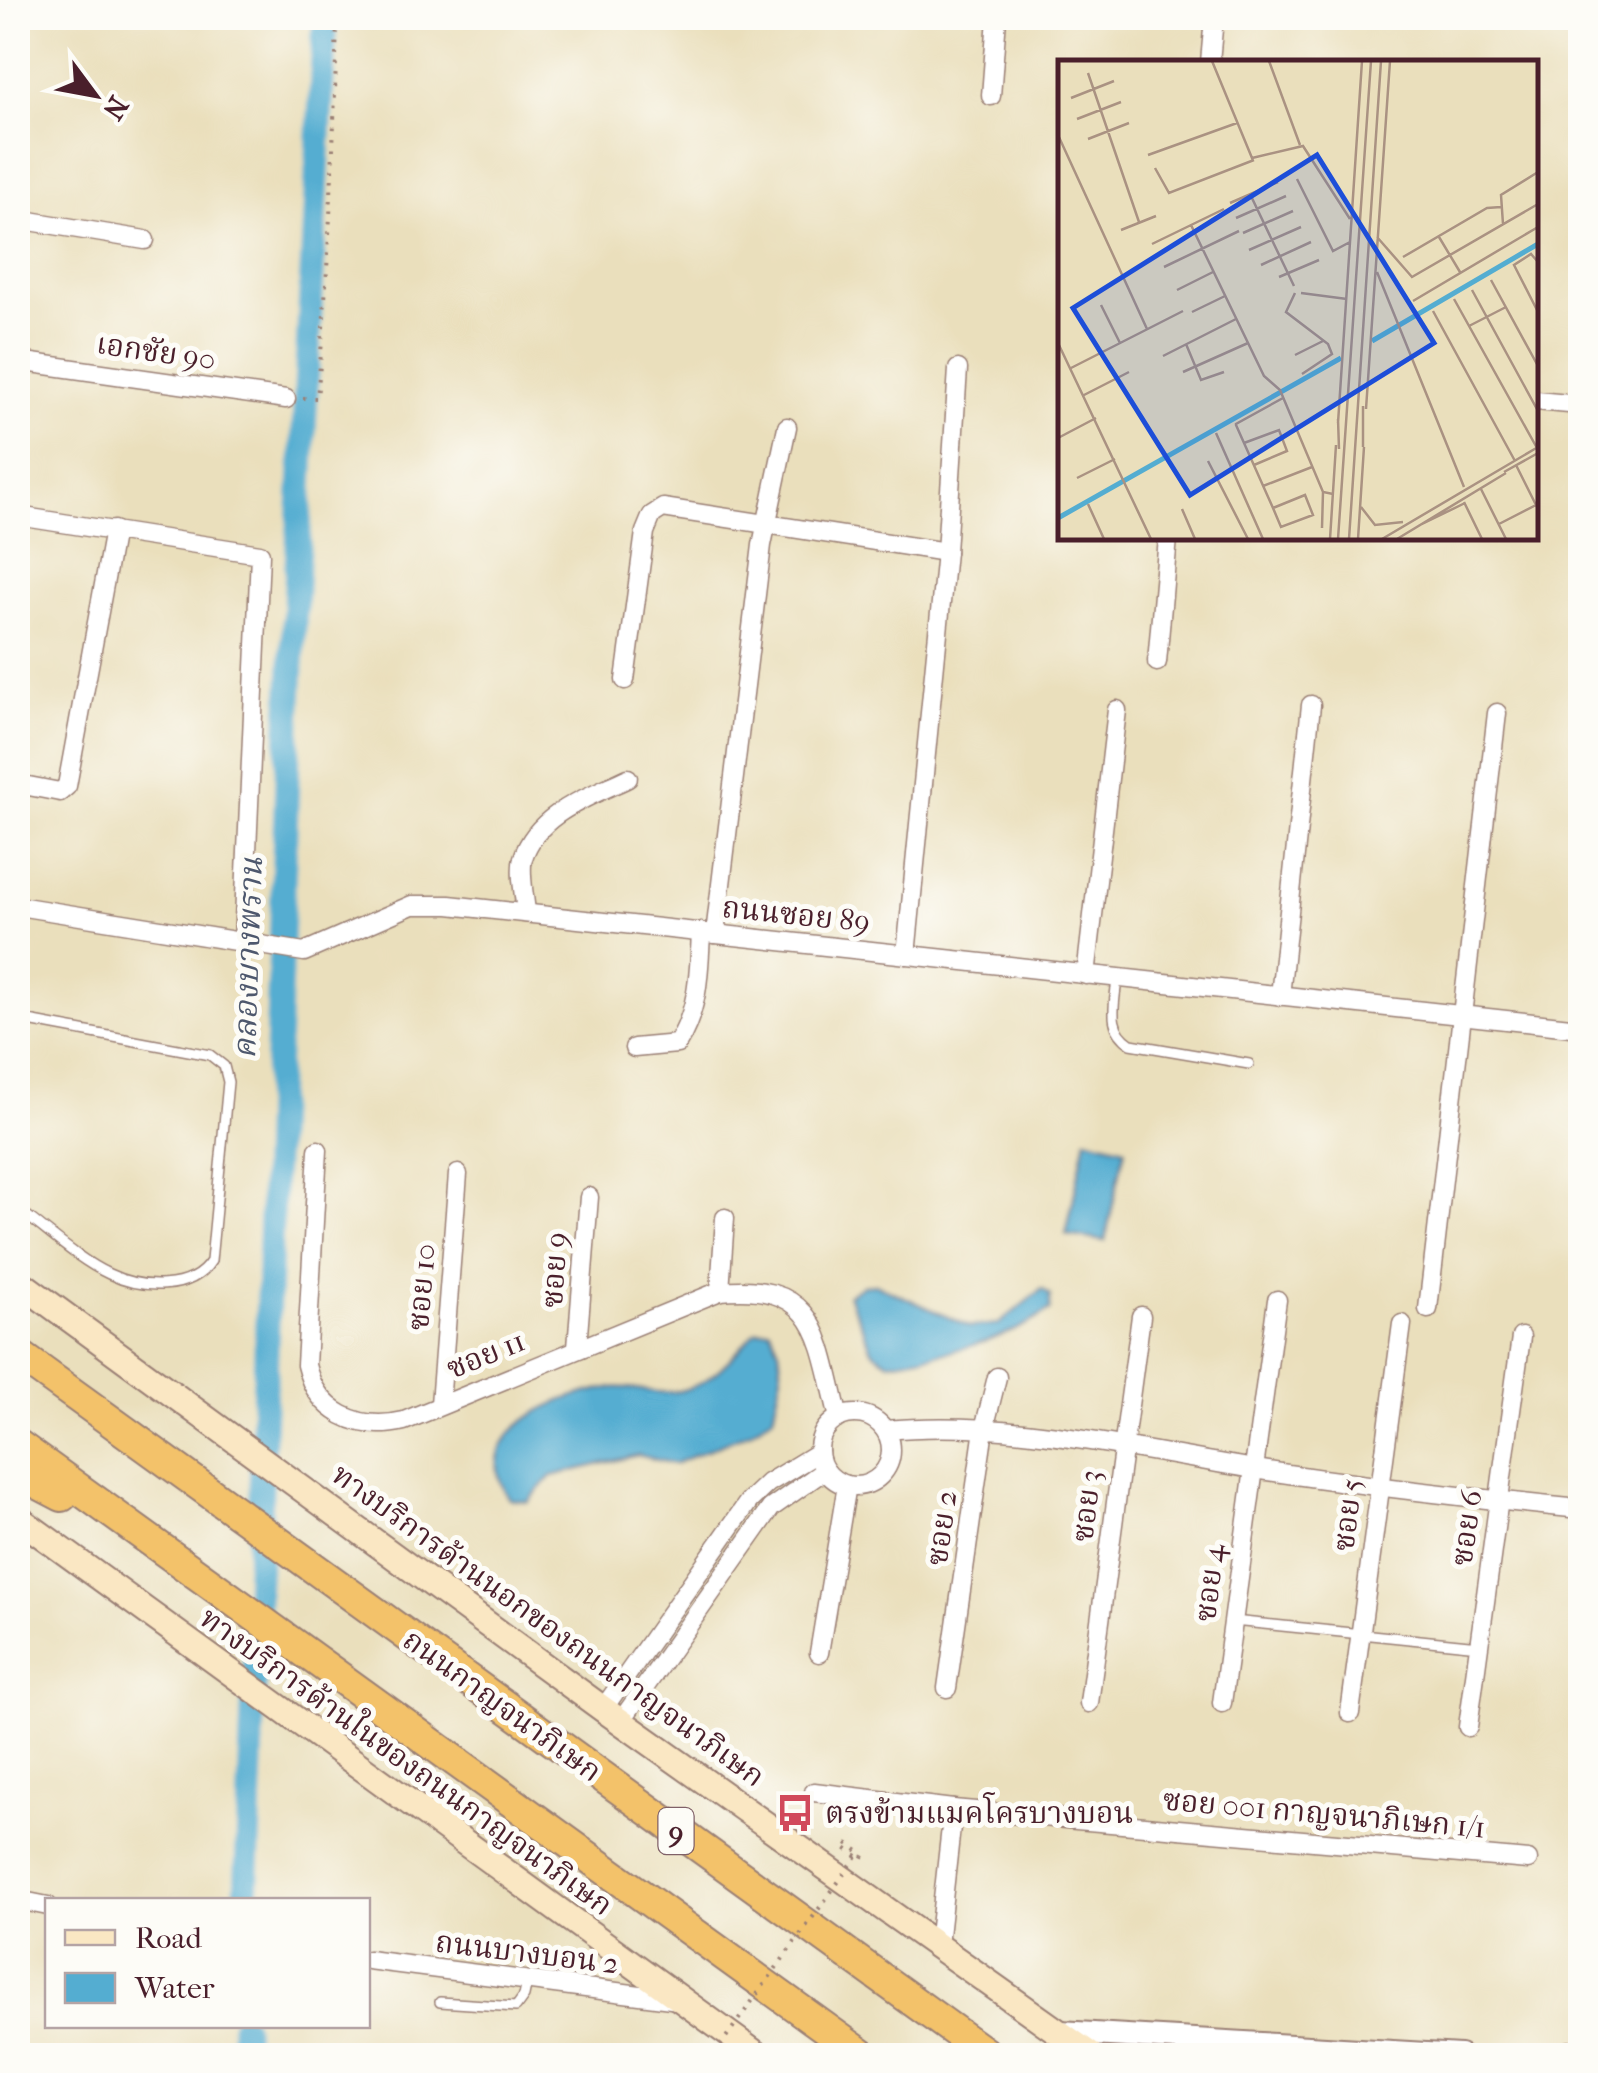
<svg xmlns="http://www.w3.org/2000/svg" width="1598" height="2073" viewBox="0 0 1598 2073" font-family="'IM FELL French Canon','Noto Serif Thai',serif">
<style>
.water{fill:#54add1;stroke:#4f667e;stroke-width:2.5}
.lines{fill:none;stroke-linecap:round;stroke-linejoin:round}
.canal{stroke:#54add1;stroke-width:25}
.service-casing{stroke:#9a7f74;stroke-width:12}
.minor-casing{stroke:#9a7f74;stroke-width:21}
.tertiary-casing{stroke:#9a7f74;stroke-width:26}
.secondary-casing{stroke:#9a7f74;stroke-width:29}
.trunk-casing{stroke:#9a7f74;stroke-width:34}
.path{stroke:#9a7f74;stroke-width:4;stroke-dasharray:2.5 8;stroke-linecap:butt}
.service{stroke:#fff;stroke-width:9}
.minor{stroke:#fff;stroke-width:18}
.tertiary{stroke:#fff;stroke-width:22}
.secondary{stroke:#fae7c3;stroke-width:25}
.trunk{stroke:#f3c26a;stroke-width:30}
.path-bridge{stroke:#9a7f74;stroke-width:4;stroke-dasharray:2.5 8;stroke-linecap:butt}
.labels{text-anchor:middle;dominant-baseline:central;stroke-width:10;stroke-linejoin:round;paint-order:stroke}
.shield{fill:#fdfcf7;stroke:#806168;stroke-width:2.5}
.shield-label{font-size:28px;font-weight:bold;fill:#4a1f2b}
.street-label{font-size:30px;fill:#4a1f2b;stroke:#fdfcf7}
.poi-label{font-size:30px;fill:#4a1f2b;stroke:#fdfcf7;text-anchor:start}
.water-label{font-size:32px;font-style:italic;fill:#4e586d;stroke:#fdfcf7}
.inset-river{fill:none;stroke:#54add1;stroke-width:5}
.inset-road{fill:none;stroke:#aa9282;stroke-width:2.5}
.view{fill:#1d4ed8;fill-opacity:0.15;stroke:#1d4ed8;stroke-width:5}
.inset-edge{fill:none;stroke:#4a1f2b;stroke-width:5}
</style>
<rect width="100%" height="100%" fill="#fdfcf7"/>
<filter id="ink" filterUnits="userSpaceOnUse"><feTurbulence type="fractalNoise" baseFrequency=".01" numOctaves="2"/><feDisplacementMap in="SourceGraphic" scale="20" xChannelSelector="R" yChannelSelector="G"/><feConvolveMatrix kernelMatrix="1 2 1 2 8 2 1 2 1" color-interpolation-filters="sRGB"/></filter>
<filter id="wash" filterUnits="userSpaceOnUse"><feTurbulence type="fractalNoise" baseFrequency=".0048" numOctaves="4" result="noise"/><feDisplacementMap in="SourceGraphic" scale="40" xChannelSelector="R" yChannelSelector="G"/><feGaussianBlur stdDeviation="2.25" result="paint"/><feColorMatrix in="noise" values="0 0 0 0 0 0 0 0 0 0 0 0 0 0 0 0 0 1.4 0 .05"/><feComposite in="paint" operator="in"/></filter>
<g filter="url(#wash)">
<rect width="100%" height="100%" fill="#eadfbc"/>
<g class="water">
<polygon points="1086,1138 1125,1148 1105,1241 1066,1235"/>
<path d="M875,1284L970,1327L999,1324L1042,1289L1050,1295V1310C1004,1343 943,1354 889,1362L873,1352L848,1295L863,1285Z"/>
<path d="M770,1329L779,1349L782,1375L773,1416L750,1432L674,1464L638,1455L551,1476L528,1502L510,1499C464,1434 557,1395 610,1388C633,1385 655,1396 679,1391C711,1385 735,1354 756,1331Z"/>
</g>
<g class="lines">
<g class="canal">
<polyline points="246,1900 289,724 325,18"/>
<polyline points="243,2056 243,2026"/>
</g>
</g>
</g>
<g filter="url(#ink)">
<g class="lines">
<g class="service-casing">
<g id="service">
<path d="M1117,978C1115,1005 1106,1028 1131,1044L1249,1064"/>
<path d="M18,1019L210,1055L224,1066L228,1082L211,1261C192,1292 140,1289 109,1274C77,1259 47,1230 18,1209"/>
<polyline points="1233,1621 1479,1646"/>
<polyline points="440,2002 516,2007 524,1996 527,1982"/>
</g>
</g>
<g class="minor-casing">
<g id="minor">
<polyline points="1210,62 1214,18"/>
<polyline points="991,96 997,18"/>
<polyline points="18,219 145,240"/>
<polyline points="18,361 286,399"/>
<polyline points="1536,401 1580,405"/>
<polyline points="18,516 260,554 243,942"/>
<polyline points="1157,662 1168,538"/>
<polyline points="625,680 645,532 652,515 663,508 946,552"/>
<polyline points="18,784 60,792 67,786 114,530"/>
<polyline points="18,906 304,952 412,905 449,905 1580,1028"/>
<path d="M526,913C525,898 519,873 523,858C537,813 591,796 628,778"/>
<polyline points="715,934 762,545 787,427"/>
<polyline points="906,955 946,552 958,369"/>
<polyline points="1086,975 1117,710"/>
<polyline points="1280,996 1311,705"/>
<path d="M634,1048L677,1044C699,1009 699,972 701,932"/>
<path d="M318,1150L306,1365C317,1412 358,1432 404,1421L720,1291C820,1281 819,1339 839,1418"/>
<polyline points="720,1291 725,1218"/>
<polyline points="1428,1309 1497,713"/>
<polyline points="577,1347 589,1197"/>
<polyline points="440,1404 458,1174"/>
<circle cx="855" cy="1450" r="36"/>
<path d="M885,1430C1010,1418 1132,1450 1255,1469C1363,1486 1472,1498 1580,1509"/>
<polyline points="819,1653 847,1485"/>
<polyline points="947,1688 984,1429 997,1377"/>
<polyline points="1089,1703 1141,1316"/>
<polyline points="1222,1703 1277,1300"/>
<polyline points="603,1709 749,1501 768,1483 819,1452"/>
<polyline points="1350,1713 1402,1324"/>
<polyline points="621,1721 771,1508 825,1470"/>
<polyline points="1468,1727 1521,1337"/>
<polyline points="814,1792 953,1809"/>
<polyline points="18,1900 48,1906"/>
<polyline points="938,1945 953,1809 1528,1860"/>
<polyline points="368,1960 679,2000"/>
</g>
</g>
<g class="tertiary-casing">
<g id="tertiary">
<polyline points="1060,2032 1460,2056"/>
<polyline points="1558,2056 1580,2051"/>
</g>
</g>
<g class="secondary-casing">
<g id="secondary">
<polyline points="18,1281 603,1709 1092,2056"/>
<polyline points="18,1518 759,2056"/>
</g>
</g>
<g class="trunk-casing">
<g id="trunk">
<polyline points="18,1354 989,2056"/>
<polyline points="18,1445 864,2056"/>
<polyline points="18,1473 62,1496"/>
</g>
</g>
<g class="path">
<path d="M303,398H317C329,271 334,145 337,18"/>
<polyline points="857,1856 844,1847 847,1843 864,1855 861,1862"/>
<polyline points="702,2045 699,2049 707,2056"/>
</g>
<use href="#service" class="service"/>
<use href="#minor" class="minor"/>
<use href="#tertiary" class="tertiary"/>
<use href="#secondary" class="secondary"/>
<use href="#trunk" class="trunk"/>
<polyline class="path-bridge" points="714,2054 857,1856"/>
</g>
</g>
<defs>
<g id="bus-bare" transform="scale(3)"><path d="M-5-6H5V4H4V6H2V4H-2V6H-4V4H-5ZM-3.5-4V0h7V-4ZM-3.5 1.2v1.5H-2V1.2ZM2 1.2v1.5H3.5V1.2Z" fill="#d1495b" stroke="#fdfcf7" stroke-width="2.5" paint-order="stroke"/></g>
</defs>
<g fill-rule="evenodd">
<use href="#bus-bare" x="795" y="1813"/>
</g>
<g class="labels">
<rect class="shield" x="658.5" y="1808" width="35" height="46" rx="8"/>
<g class="shield-label">
<text x="676" y="1831">9</text>
</g>
<g class="street-label">
<text transform="translate(156 352) rotate(8)">เอกชัย 90</text>
<text transform="translate(796 915) rotate(6)">ถนนซอย 89</text>
<text transform="translate(555 1270) rotate(-86)">ซอย 9</text>
<text transform="translate(422 1287) rotate(-85)">ซอย 10</text>
<text transform="translate(486 1355) rotate(-22)">ซอย 11</text>
<text transform="translate(1087 1506) rotate(-83)">ซอย 3</text>
<text transform="translate(1348 1515) rotate(-83)">ซอย 5</text>
<text transform="translate(942 1528) rotate(-82)">ซอย 2</text>
<text transform="translate(1467 1528) rotate(-82)">ซอย 6</text>
<text transform="translate(1210 1583) rotate(-83)">ซอย 4</text>
<text transform="translate(548 1626) rotate(36)">ทางบริการด้านนอกของถนนกาญจนาภิเษก</text>
<text transform="translate(502 1706) rotate(36)">ถนนกาญจนาภิเษก</text>
<text transform="translate(406 1762) rotate(36)">ทางบริการด้านในของถนนกาญจนาภิเษก</text>
<text transform="translate(1324 1814) rotate(5)">ซอย 001 กาญจนาภิเษก 1/1</text>
<text transform="translate(527 1953) rotate(7)">ถนนบางบอน 2</text>
</g>
<g class="poi-label">
<text x="825" y="1813">ตรงข้ามแมคโครบางบอน</text>
</g>
<g class="water-label">
<text transform="translate(248 958) rotate(-88)">คลองบางพราน</text>
</g>
</g>
<g transform="translate(1058 60)">
<rect width="480" height="480" fill="#eadfbc"/>
<path class="inset-river" d="M314,281L480,184M0,458L283,298"/>
<path class="inset-road" d="M154,1L194,98L245,86L292,159M211,1L242,85M30,13L81,162M13,38L56,21M19,59L63,42M0,75L89,269M30,79L71,63M90,95L179,63M97,108L111,133L196,100M239,119L275,191L292,182M192,134L236,226M172,143L220,122M178,158L228,136M445,164L443,135L480,112M133,165L206,316L222,330L265,432L275,434M63,170L98,156M185,173L235,151M319,177L354,217L480,144M381,177L402,212M94,184L166,149M191,190L243,167M345,197L429,148L443,147M480,202L473,194L456,205L480,252M203,205L253,182M106,207L181,171M319,212L406,427M221,217L261,200M433,220L480,306M119,230L155,212M414,230L480,351M237,233L228,252L270,284L274,294L244,314M243,233L289,239M396,239L479,388M355,241L480,167M43,245L62,283M375,251L457,401M134,252L167,236M411,266L448,247M0,283L93,479M128,284L143,320L166,312M237,295L265,281M105,296L178,259M13,308L125,251M125,312L190,283M26,335L71,312M305,346V387M308,349L332,1M280,359L281,389M280,363L304,1M158,373L205,479M0,378L38,358M186,383L221,370L229,391L196,405M150,401L190,479M458,405L480,449M446,412L480,393M19,418L57,399M205,426L254,407M423,429L448,479M406,442L424,479M30,444L46,479M303,447L317,465L345,462M215,448L247,435L255,455L223,467L215,448L178,365V364L225,338M124,449L137,479M441,464L478,445M362,465L407,443M264,468L265,432M272,479L278,385M280,479L313,1M291,479L323,1M300,479L306,387M324,479L480,387M339,479L448,413"/>
<path class="view" d="M259,95L376,283L132,435L15,248Z"/>
<rect width="480" height="480" class="inset-edge"/>
</g>
<rect width="1598" height="2073" fill="none" stroke="#fdfcf7" stroke-width="60"/>
<rect x="45" y="1898" width="325" height="130" fill="#fdfcf7" stroke="#b5a4a5" stroke-width="2.5"/>
<rect x="65" y="1930" width="50" height="15" fill="#fae7c3" stroke="#b5a4a5" stroke-width="2.5"/>
<text x="135" y="1948" font-size="30" fill="#4a1f2b">Road</text>
<rect x="65" y="1973" width="50" height="30" fill="#54add1" stroke="#b5a4a5" stroke-width="2.5"/>
<text x="135" y="1998" font-size="30" fill="#4a1f2b">Water</text>
<g transform="translate(95 95) rotate(122)" stroke="#fdfcf7" stroke-width="8" paint-order="stroke">
<path d="M0-8L18 38L0 25L-18 38Z" fill="#4a1f2b"/>
<text y="-15" font-size="28" font-weight="bold" text-anchor="middle" fill="#4a1f2b">N</text>
</g>
</svg>
